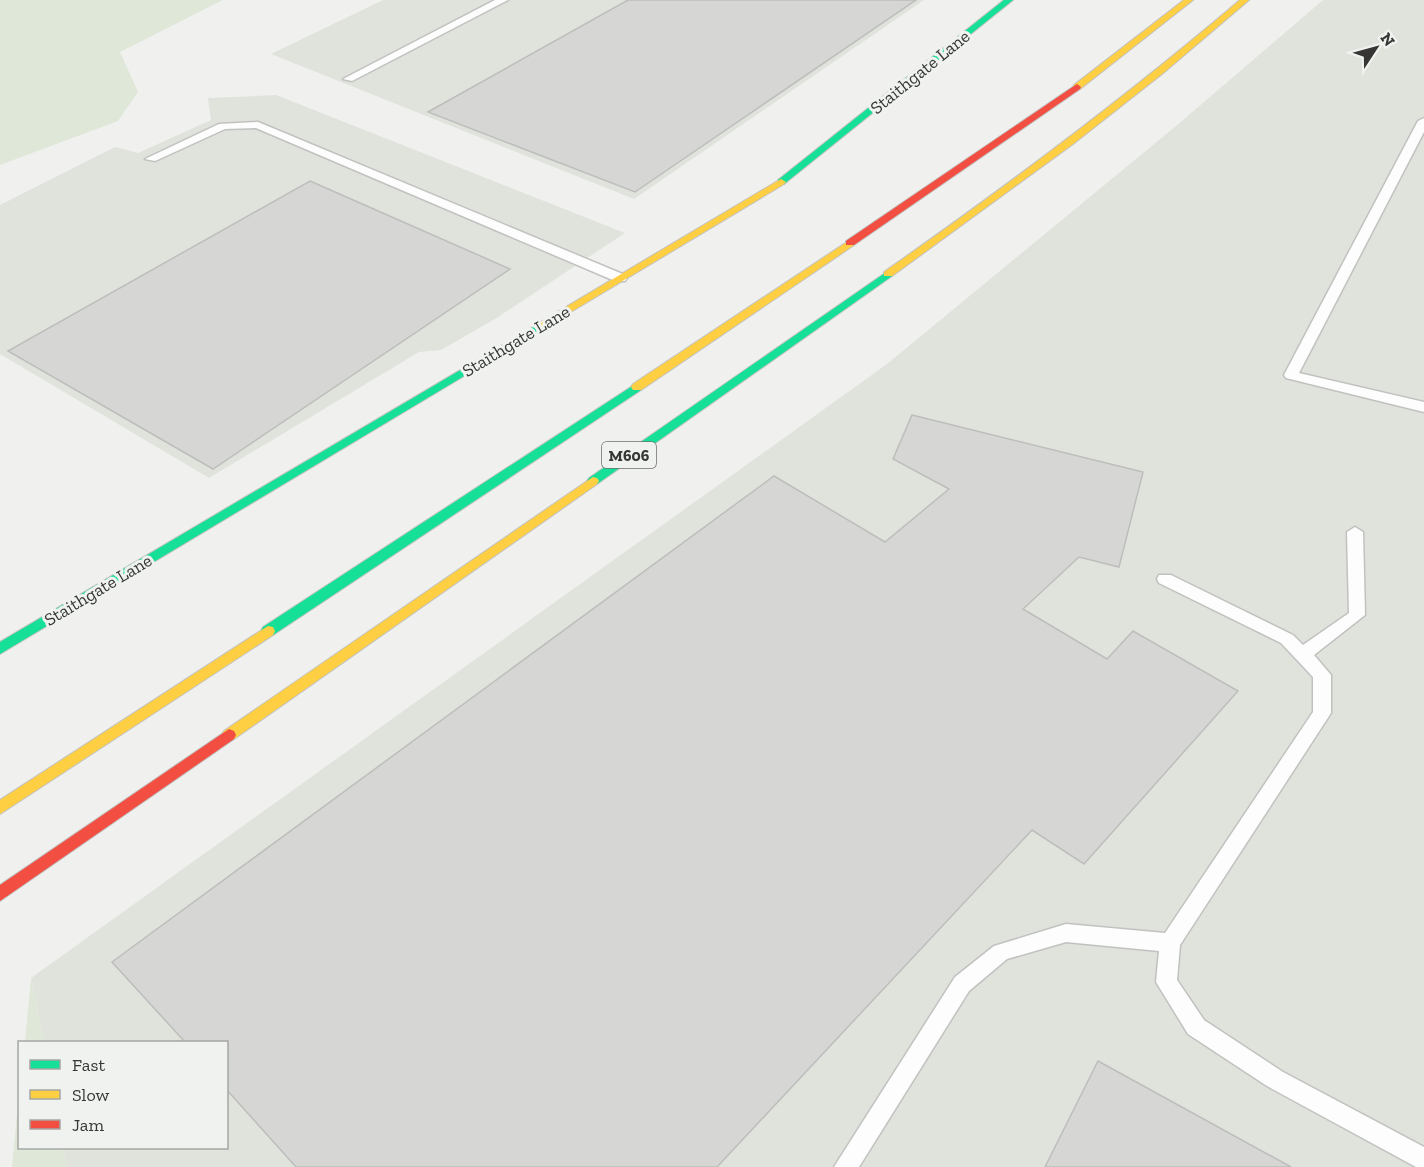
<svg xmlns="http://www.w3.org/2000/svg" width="1424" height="1167" viewBox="0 0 1424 1167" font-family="'Zilla Slab',serif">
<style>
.built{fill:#dfe3dc}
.green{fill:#dfe7d8}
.building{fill:#d6d7d5;stroke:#bdbebc;stroke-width:1.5}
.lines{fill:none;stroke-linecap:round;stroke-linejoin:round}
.lane-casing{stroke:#c1c2c0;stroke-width:3}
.fast-casing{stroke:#c1c2c0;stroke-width:2}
.slow-casing{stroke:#c1c2c0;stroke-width:2}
.jam-casing{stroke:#c1c2c0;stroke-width:2}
.lane{fill:#fdfdfd;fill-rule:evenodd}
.fast{fill:#16e098;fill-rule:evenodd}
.slow{fill:#ffcf43;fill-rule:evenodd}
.jam{fill:#f24e42;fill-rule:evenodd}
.labels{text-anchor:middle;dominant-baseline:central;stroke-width:6;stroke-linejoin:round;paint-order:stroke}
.shield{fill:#eff2ee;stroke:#6e6f6c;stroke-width:1.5}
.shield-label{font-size:16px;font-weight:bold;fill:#363735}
.street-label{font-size:18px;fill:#363735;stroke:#eff2ee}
</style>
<rect width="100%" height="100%" fill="#f0f1ef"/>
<g class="built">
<polygon points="383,0 924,0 634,199 271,54"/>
<polygon points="1323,0 1424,0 1424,1167 67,1167 63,1148 226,1148 226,1042 44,1042 31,978 887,364 1176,126"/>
<polygon points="276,95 625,233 495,319 441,350 419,352 209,478 0,354 0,205 115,147 138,153 211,120 208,98"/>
</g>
<g class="green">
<polygon points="0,0 223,0 120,52 138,92 118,121 0,165"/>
<polygon points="31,978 44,1042 25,1042"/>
<polygon points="19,1092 20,1148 63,1148 67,1167 12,1167"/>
</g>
<g class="building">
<polygon points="628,0 916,0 635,192 428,112"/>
<polygon points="310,181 510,269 213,469 8,351"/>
<polygon points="912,415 1143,472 1119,567 1079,557 1023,609 1107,659 1133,631 1238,691 1084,864 1032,830 717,1167 296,1167 226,1089 226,1042 185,1042 112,962 774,476 885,542 949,489 893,459"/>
<polygon points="1098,1061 1291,1167 1045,1167"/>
</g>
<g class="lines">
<g class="lane-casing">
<g id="lane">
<polygon points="495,0 508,0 352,81 343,79"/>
<polygon points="1424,118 1424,132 1299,373 1424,402 1424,412 1286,378 1284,375 1418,121"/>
<polygon points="258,122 625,275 627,278 625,281 615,281 256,128 225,129 155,161 145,159 219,124"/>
<polygon points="1355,527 1363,532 1365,615 1314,655 1331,675 1331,713 1180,945 1177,980 1204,1020 1283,1072 1424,1147 1424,1167 1416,1167 1267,1086 1188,1034 1156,982 1159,951 1066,942 1007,959 969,991 859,1167 834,1167 955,977 994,946 1066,924 1165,933 1313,712 1313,677 1281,643 1159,583 1157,579 1159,575 1171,575 1293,635 1303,645 1349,613 1347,532"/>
</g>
</g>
<g class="fast-casing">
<g id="fast">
<polygon points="1004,0 1013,0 784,184 778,184 778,180"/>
<polygon points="888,271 893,274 892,276 597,484 589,484 587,481 589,478"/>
<polygon points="540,323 544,324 544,328 0,654 0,642"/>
<polygon points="637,383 641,384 643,387 641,390 273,635 263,635 261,631 263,627"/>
</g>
</g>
<g class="slow-casing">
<g id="slow">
<polygon points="1184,0 1193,0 1080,89 1074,89 1074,85"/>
<path d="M1240,0H1249L1162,74L1073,144L892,276H884V272C1007,186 1126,97 1240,0Z"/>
<polygon points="781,179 786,182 784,184 544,328 540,329 534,326"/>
<polygon points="850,240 855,243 854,245 641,390 633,390 631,387 633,384"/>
<polygon points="593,477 597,478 599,481 597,484 234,739 229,741 224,739 222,735 224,731"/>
<polygon points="268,626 273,627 275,631 273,635 0,814 0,800"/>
</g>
</g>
<g class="jam-casing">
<g id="jam">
<polygon points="1077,84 1081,87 1080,89 854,245 846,245 846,241"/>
<polygon points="229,729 234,731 236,735 234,739 0,901 0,885"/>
</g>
</g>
<use href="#lane" class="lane"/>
<use href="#fast" class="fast"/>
<use href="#slow" class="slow"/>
<use href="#jam" class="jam"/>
</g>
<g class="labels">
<rect class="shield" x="602" y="442" width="54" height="26" rx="4.5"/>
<g class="shield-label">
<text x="629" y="455">M606</text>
</g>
<g class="street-label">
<text transform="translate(920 72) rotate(-39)">Staithgate Lane</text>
<text transform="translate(516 341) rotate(-31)">Staithgate Lane</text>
<text transform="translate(98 590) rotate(-31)">Staithgate Lane</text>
</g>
</g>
<rect x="18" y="1041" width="210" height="108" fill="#eff2ee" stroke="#a5a7a4" stroke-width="1.5"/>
<rect x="30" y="1060" width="30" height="9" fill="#16e098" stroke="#a5a7a4" stroke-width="1.5"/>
<text x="72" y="1071" font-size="18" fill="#363735">Fast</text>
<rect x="30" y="1090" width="30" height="9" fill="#ffcf43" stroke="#a5a7a4" stroke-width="1.5"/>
<text x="72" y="1101" font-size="18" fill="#363735">Slow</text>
<rect x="30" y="1120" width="30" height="9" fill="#f24e42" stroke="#a5a7a4" stroke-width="1.5"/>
<text x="72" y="1131" font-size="18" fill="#363735">Jam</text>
<g transform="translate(1376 48) rotate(54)" stroke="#eff2ee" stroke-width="4.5" paint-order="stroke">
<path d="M0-4.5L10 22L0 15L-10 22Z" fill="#363735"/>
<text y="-9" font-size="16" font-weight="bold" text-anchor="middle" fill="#363735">N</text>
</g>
</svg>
